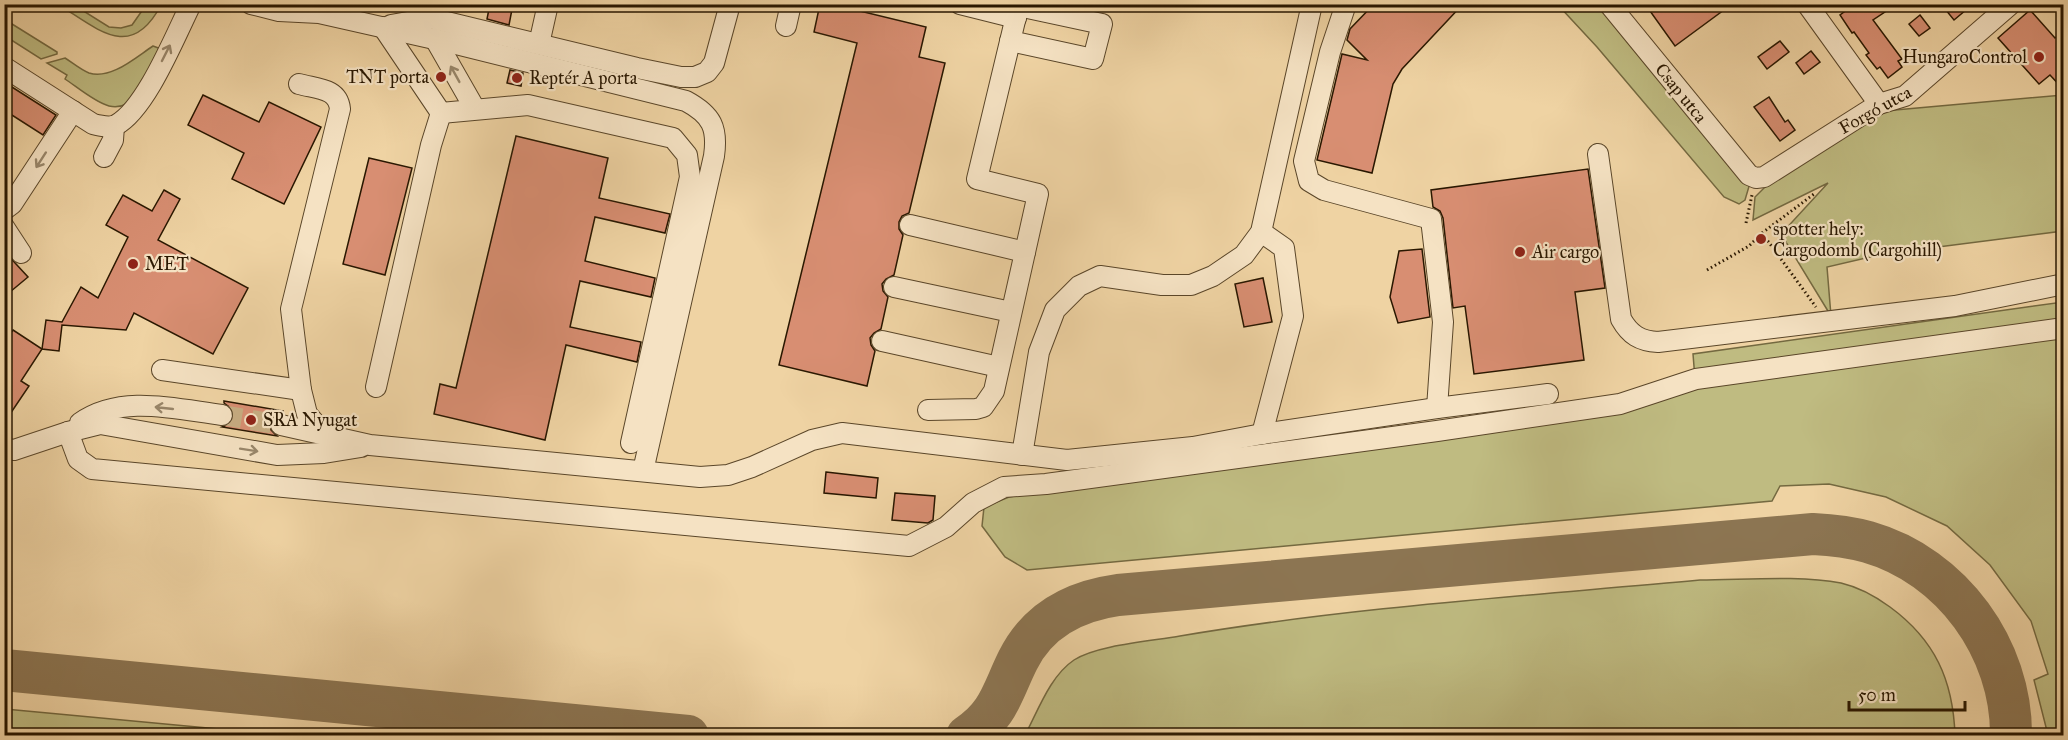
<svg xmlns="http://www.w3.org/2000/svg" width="2068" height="740" viewBox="0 0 2068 740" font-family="'IM FELL Great Primer',serif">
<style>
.green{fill:#bfbb81;stroke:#746940;stroke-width:1.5}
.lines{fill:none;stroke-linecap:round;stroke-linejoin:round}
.taxiway{stroke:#8c7552;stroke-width:42}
.building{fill:#d88e72;stroke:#291700;stroke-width:1.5}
.minor-tunnel{stroke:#c7ad82;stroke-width:20;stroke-dasharray:20 10;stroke-linecap:butt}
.minor-casing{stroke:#5a4629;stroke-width:22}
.path{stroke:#291700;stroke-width:3;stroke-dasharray:1.5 3;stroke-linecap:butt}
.minor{stroke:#f5e2c3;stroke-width:20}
.oneway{stroke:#99876b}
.poi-dot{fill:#8f2418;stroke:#f5e2c3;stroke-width:2}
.labels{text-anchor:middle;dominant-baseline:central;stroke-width:4.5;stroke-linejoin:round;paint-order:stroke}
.poi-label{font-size:18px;fill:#291700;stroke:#f5e2c3;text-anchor:start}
.street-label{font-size:18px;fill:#291700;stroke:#f5e2c3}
</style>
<rect width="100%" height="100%" fill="#efd3a3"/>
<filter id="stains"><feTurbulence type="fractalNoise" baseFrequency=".00333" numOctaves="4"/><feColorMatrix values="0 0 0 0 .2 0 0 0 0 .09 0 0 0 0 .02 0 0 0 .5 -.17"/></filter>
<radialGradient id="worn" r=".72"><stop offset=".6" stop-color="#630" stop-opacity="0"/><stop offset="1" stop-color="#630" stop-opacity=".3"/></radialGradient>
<g class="green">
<path d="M59,5H74L109,27L121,28L132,25L146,5H161C131,62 98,29 59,5Z"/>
<polygon points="1558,5 1600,5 1750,183 1745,200 1739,204 1724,197 1597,47"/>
<polygon points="4,19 57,52 57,54 41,59 5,36"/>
<path d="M153,46L161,49C151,69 139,113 109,106C96,103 77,87 65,79L67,75L47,63L65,58C73,63 81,70 89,73C111,80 136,57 153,46Z"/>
<polygon points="2063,95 2063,231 1883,254 1827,267 1831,316 1781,234 1828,183 1753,220 1755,197 1769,183 1884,111"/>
<polygon points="2063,302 2063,735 2048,735 2034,680 2048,674 2031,621 1990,565 1947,526 1886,497 1829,484 1780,486 1772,501 1027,570 1005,557 982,526 984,507 1009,497 1437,431 1695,379 1693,354"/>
<path d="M1700,580C1743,580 1799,575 1841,583C1858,587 1875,596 1890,607C1935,640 1953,680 1955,735H1025C1038,711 1050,676 1074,660C1097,645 1152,641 1180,636C1352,607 1526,596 1700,580Z"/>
<polygon points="5,709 283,735 5,735"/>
</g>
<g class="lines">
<g class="taxiway">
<polyline points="4,670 688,736"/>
<path d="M967,736C999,715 1002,692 1018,660C1038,620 1075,601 1118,595L1813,534C1832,535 1850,537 1868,542C1952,566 2012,649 2011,736"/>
</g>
</g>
<g class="building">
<polygon points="490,4 513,4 509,25 487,19"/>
<polygon points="820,4 831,4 926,27 919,57 945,63 909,213 902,216 899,222 899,229 903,235 894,275 886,279 882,284 883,291 888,297 881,329 874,333 870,338 871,345 875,351 867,386 779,365 857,43 814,32"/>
<polygon points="1374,4 1463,4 1402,69 1393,84 1372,173 1317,160 1342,54 1367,60 1347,40 1350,29"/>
<polygon points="1645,4 1732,4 1675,46"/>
<polygon points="1855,4 1897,4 1873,20 1902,59 1898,61 1902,67 1888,78 1880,67 1877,69 1866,55 1869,53 1854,32 1852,33 1840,15"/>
<polygon points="1941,4 1973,4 1954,20"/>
<polygon points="2030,10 2055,38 2064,31 2064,90 2050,75 2039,84 1998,38"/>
<polygon points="1920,15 1930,28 1919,36 1909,24"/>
<polygon points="1780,41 1789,52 1767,69 1758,57"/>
<polygon points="1811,51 1820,62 1804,74 1796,63"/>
<polygon points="510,70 523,73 521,86 507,83"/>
<polygon points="4,82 56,115 43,135 4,110"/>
<polygon points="203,95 259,122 269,102 321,127 284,204 232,179 244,153 188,125"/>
<polygon points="1769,97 1785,122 1788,120 1795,130 1780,141 1754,107"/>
<polygon points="516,136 608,158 599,198 670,214 665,233 595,217 585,261 655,278 651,297 580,281 570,327 641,342 637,362 566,345 545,440 434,414 440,384 456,388"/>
<polygon points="369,158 412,168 385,275 343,264"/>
<polygon points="1588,169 1605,288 1575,292 1584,360 1474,374 1465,306 1453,308 1443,218 1440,211 1433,207 1431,190"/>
<polygon points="164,190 180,199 158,240 248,288 213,354 134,313 126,330 62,325 59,351 42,349 46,320 62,322 81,287 98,298 128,237 106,225 123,195 152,211"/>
<polygon points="1422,249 1430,317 1398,323 1390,297 1399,251"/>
<polygon points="4,251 28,277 4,297"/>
<polygon points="1263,278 1272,322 1244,327 1235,284"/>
<polygon points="13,330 42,349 21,381 29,386 4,423 4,342"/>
<polygon points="224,401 283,411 282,413 273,416 269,422 270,429 277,436 222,427 231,423 234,416 233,410 224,403"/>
<polygon points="826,472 878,478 876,498 824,493"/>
<polygon points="895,493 935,496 933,520 928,523 892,520"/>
</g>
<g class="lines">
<polyline class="minor-tunnel" points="222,415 281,425"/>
<g class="minor-casing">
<g id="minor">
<path d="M251,4L279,11L319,13L452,43L686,101C712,115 718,128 714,156L643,471"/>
<polyline points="960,4 1016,18"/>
<polyline points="1346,4 1330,52 1304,161 1309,181 1324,190 1431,219 1443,322 1437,408"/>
<polyline points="1609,4 1749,175 1756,178 1764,177 1879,104 1905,96 2011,4"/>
<polyline points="1807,4 1879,104"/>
<polyline points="391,25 430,18 637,68 681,77 695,77 707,72 714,63 730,4"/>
<polyline points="786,26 791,4"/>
<polyline points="435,39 475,109"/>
<polyline points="1010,41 1093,59 1102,24 1018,6"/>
<polyline points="539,44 548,4"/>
<path d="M4,67L93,124C101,126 109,128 116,125C146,109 175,36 191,4"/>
<path d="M299,84C317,89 338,88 340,109L291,309L301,390L307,414L325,435"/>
<polyline points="441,113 528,105 673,138 687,155 690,177 631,443"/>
<path d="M1598,154L1621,319C1630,335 1640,341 1658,342L1955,306L2064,284"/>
<polyline points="104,157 113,140 114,126"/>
<polyline points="4,210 12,204 73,111"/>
<polyline points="910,225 1025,252"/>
<polyline points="4,227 21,253"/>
<polyline points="1261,232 1284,248 1293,316 1262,434"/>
<polyline points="894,287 1011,312"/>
<polyline points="882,341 999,367"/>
<polyline points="162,370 301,390"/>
<polyline points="376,387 431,145 441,113 383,27"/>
<polyline points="928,410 976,409 983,407 994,391 1038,194 977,179 1019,4"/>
<path d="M80,423C121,394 175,409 222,415"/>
<polyline points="281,425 370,445 700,477 728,475 752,467 812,440 842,433 1067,460 1193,447 1262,434 1437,408 1548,394"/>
<polyline points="68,432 78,459 92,469 909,546 946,527 973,503 1004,487 1046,484 1437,431 1620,404 1696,379 2064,328"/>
<polyline points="4,448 14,450 68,432 100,424 277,455 324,453 361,447"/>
<polyline points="1022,455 1039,352 1055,310 1079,286 1100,276 1162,285 1191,285 1213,276 1244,255 1261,232 1312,4"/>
</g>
</g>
<g class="path">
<polyline points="1746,223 1752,195"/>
<polyline points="1762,233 1814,194"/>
<polyline points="1707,270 1749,246 1762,233 1816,307"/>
</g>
<use href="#minor" class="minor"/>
</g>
<defs><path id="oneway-shaft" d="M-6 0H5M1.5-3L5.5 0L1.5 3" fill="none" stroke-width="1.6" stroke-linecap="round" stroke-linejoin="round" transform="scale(1.5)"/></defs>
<g class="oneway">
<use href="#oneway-shaft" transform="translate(166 53) rotate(-63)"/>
<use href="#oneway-shaft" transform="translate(455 74) rotate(-119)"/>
<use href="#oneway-shaft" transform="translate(41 160) rotate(123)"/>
<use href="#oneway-shaft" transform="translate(164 408) rotate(-174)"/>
<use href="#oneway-shaft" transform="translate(249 450) rotate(9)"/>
</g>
<g class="poi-dot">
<circle cx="2039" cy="57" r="6"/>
<circle cx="441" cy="77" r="6"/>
<circle cx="517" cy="78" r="6"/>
<circle cx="1761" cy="239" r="6"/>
<circle cx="1520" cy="252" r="6"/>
<circle cx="133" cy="264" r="6"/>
<circle cx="251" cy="420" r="6"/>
</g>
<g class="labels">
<g class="poi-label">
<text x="2027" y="57" text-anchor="end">HungaroControl</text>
<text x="429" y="77" text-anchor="end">TNT porta</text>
<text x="529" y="78">Reptér A porta</text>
<text x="1773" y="229">spotter hely:<tspan x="1773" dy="21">Cargodomb (Cargohill)</tspan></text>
<text x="1532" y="252">Air cargo</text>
<text x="145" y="264">MET</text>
<text x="263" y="420">SRA Nyugat</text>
</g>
<g class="street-label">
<text transform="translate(1681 93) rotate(51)">Csap utca</text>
<text transform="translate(1875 110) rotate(-29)">Forgó utca</text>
</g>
</g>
<rect width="2068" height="740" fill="none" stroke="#efd3a3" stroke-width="24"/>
<rect x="6" y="6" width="2056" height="728" fill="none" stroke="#291700" stroke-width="3"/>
<rect x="12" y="12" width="2044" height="716" fill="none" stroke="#291700" stroke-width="1.5"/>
<path d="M1849 701v9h116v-9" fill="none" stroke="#291700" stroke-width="3"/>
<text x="1858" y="701" font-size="18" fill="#291700" stroke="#f5e2c3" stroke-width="4.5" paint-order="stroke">50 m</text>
<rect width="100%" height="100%" filter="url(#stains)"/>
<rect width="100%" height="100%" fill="url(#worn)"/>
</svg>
